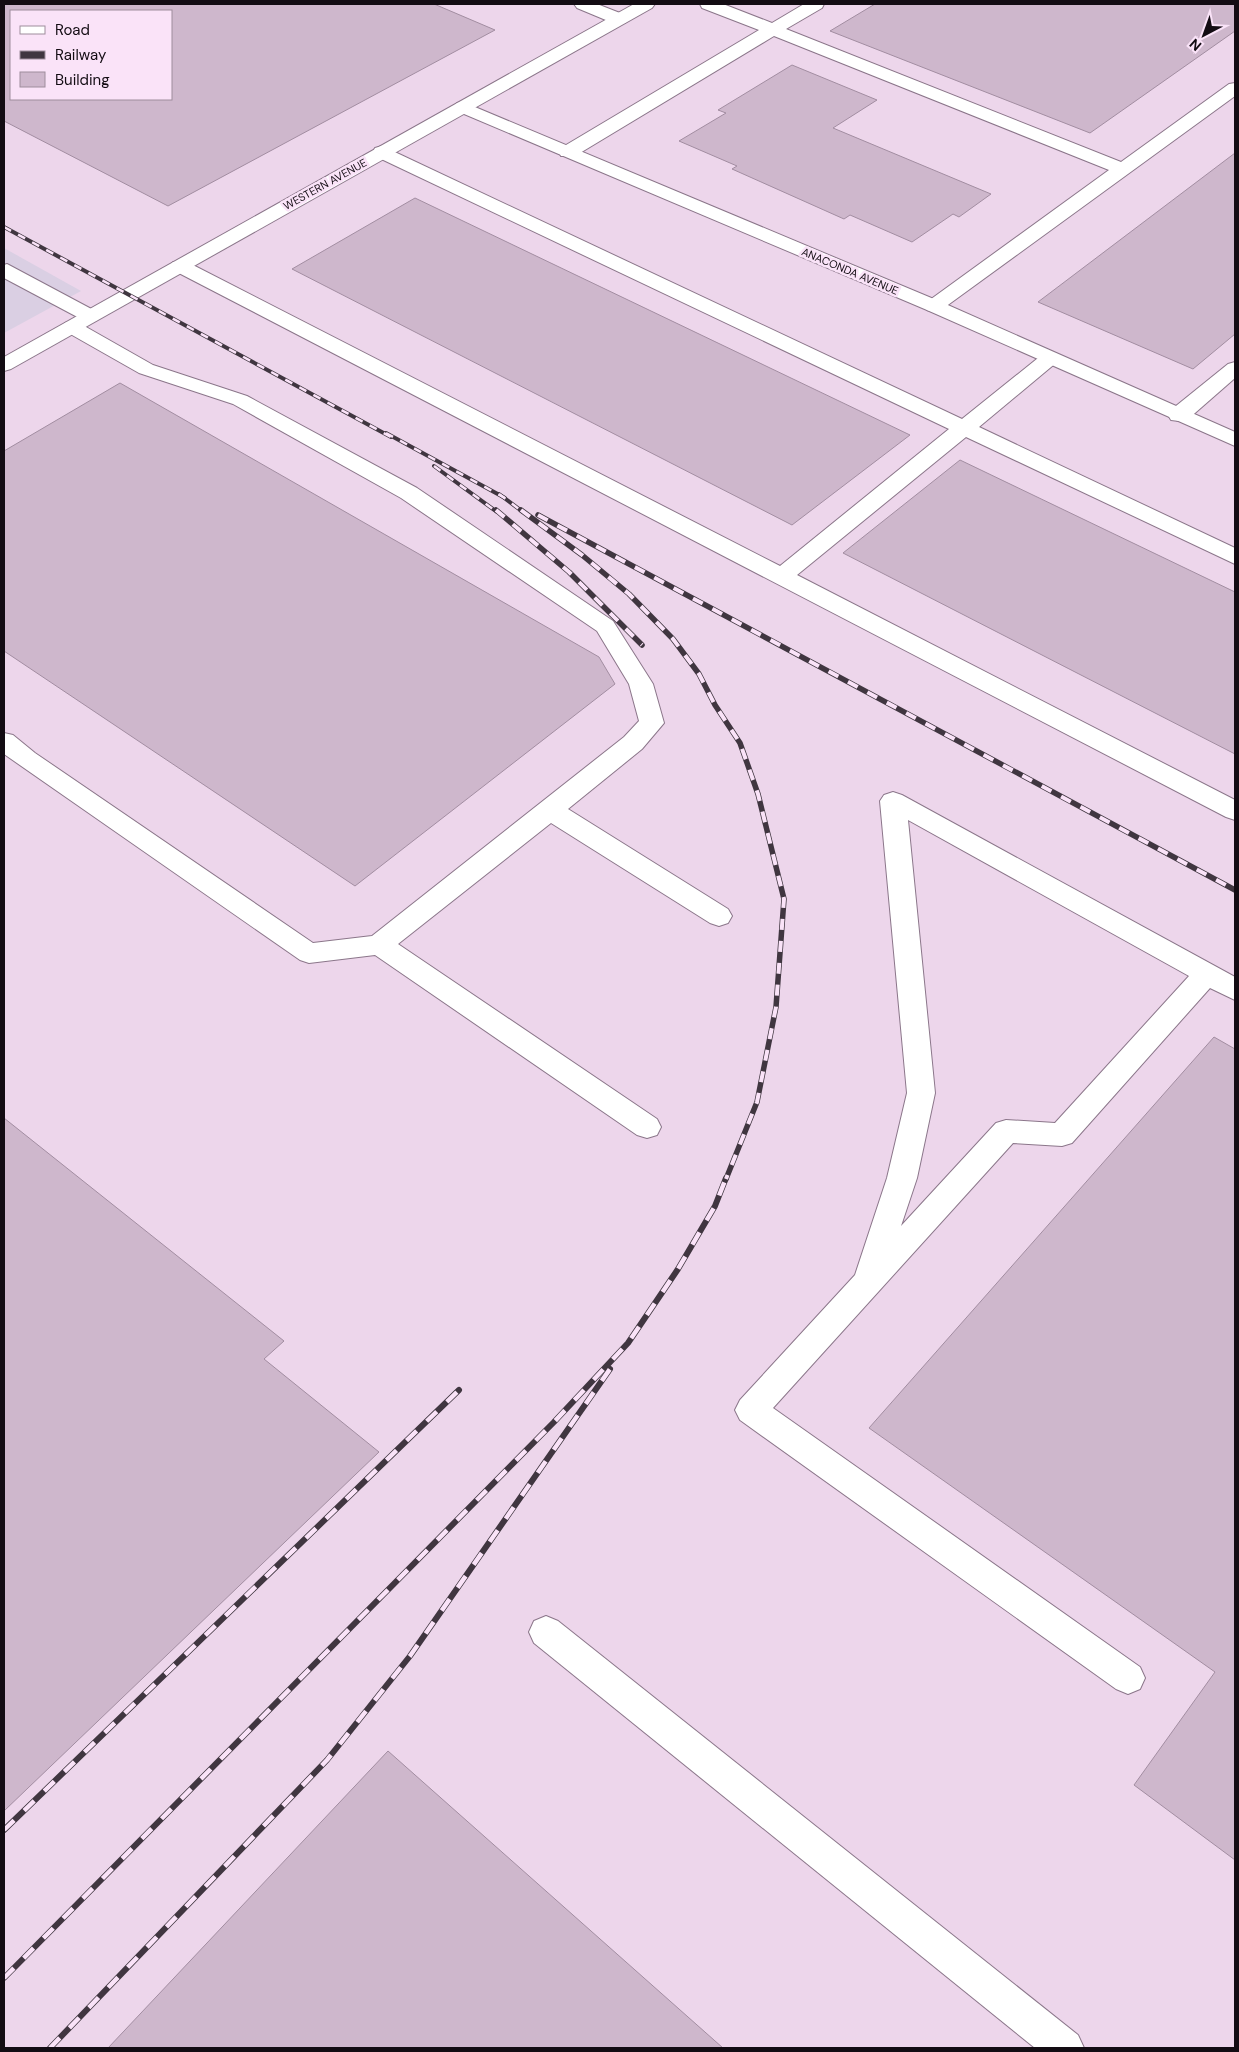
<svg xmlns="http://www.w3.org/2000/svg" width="1239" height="2052" viewBox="0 0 1239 2052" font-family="'DM Sans',sans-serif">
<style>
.industrial{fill:#dacfe3}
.building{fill:#ceb7cc;stroke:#a28da1;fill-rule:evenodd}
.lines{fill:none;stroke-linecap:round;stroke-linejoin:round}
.service-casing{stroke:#8b768a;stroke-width:2}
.minor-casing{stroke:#8b768a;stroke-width:2}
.tertiary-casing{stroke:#8b768a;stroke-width:2}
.service{fill:#fff;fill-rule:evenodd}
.minor{fill:#fff;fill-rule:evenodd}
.tertiary{fill:#fff;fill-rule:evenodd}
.rail-far2-casing{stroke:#403640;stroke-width:4}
.rail-far1-casing{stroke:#403640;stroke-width:5.5}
.rail-casing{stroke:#403640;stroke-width:6}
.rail-far2{stroke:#fae3f8;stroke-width:2.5;stroke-dasharray:8;stroke-linecap:butt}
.rail-far1{stroke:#fae3f8;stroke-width:4;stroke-dasharray:11;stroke-linecap:butt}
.rail{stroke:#fae3f8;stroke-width:4.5;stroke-dasharray:14;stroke-linecap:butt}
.labels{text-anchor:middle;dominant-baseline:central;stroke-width:5;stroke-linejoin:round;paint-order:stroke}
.far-street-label{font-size:11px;fill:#130c13;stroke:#fae3f8}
</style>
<rect width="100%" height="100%" fill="#edd6eb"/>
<polygon class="industrial" points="4,248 81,291 4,333"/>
<g class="building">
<path d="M4,4H434L495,30L168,206L4,121ZM11,11H171V99H11Z"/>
<polygon points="875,4 1235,4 1235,31 1090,133 830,31"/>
<polygon points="792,65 877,100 833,128 991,194 959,217 953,214 912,242 850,215 844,219 732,169 737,166 679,141 726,113 718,110"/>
<polygon points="1235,153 1235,334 1193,369 1038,302"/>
<polygon points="415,198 910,435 792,525 292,269"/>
<polygon points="120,383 599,657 615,684 355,886 4,651 4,451"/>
<polygon points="960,460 1235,592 1235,754 843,553"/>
<polygon points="1214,1037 1235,1049 1235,1860 1134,1785 1215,1672 869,1428"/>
<polygon points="4,1118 284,1341 264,1359 379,1452 4,1811"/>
<polygon points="388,1751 723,2048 108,2048"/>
</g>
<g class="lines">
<g class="service-casing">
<g id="service">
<polygon points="574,4 597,4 625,15 628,19 625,23 613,23 577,8"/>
<polygon points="700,4 723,4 772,23 804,4 824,4 822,8 786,29 1121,162 1229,84 1235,83 1235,96 941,310 934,312 927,310 924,306 927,302 1109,170 774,36 575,156 561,156 559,152 561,148 759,30 702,8"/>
<polygon points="382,146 962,419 1043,354 1050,352 1057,354 1060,358 1057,362 979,427 1235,548 1235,564 966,437 797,575 1235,800 1235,820 1226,817 173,270 170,266 173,262 187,262 780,566 949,429 375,156 373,152 375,148"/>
<polygon points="7,264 97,312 100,316 97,320 90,322 83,320 4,278 4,265"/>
<polygon points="72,321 79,323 153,365 247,396 417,488 613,621 653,684 664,723 642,749 568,809 728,909 732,916 728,923 719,926 710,923 551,823 398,944 657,1119 661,1127 657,1135 647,1138 637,1135 375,955 309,963 300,960 4,754 4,733 13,735 35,753 313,943 372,936 624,737 639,721 629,684 597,631 401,498 233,404 139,373 65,331 62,327 65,323"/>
<polygon points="1235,362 1235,378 1187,420 1179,421 1171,420 1168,415 1171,410 1228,364"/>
<path d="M893,792L902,795L1235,977V1000L1210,988L1072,1143L1062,1146L1013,1143L773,1408L1140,1667L1145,1678L1140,1689L1128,1694L1116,1689L740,1420L735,1410L740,1400L855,1275L887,1178L907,1093L880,801L884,795ZM908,820L1189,976L1055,1123L1006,1120L996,1123L901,1226L917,1178L935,1093Z"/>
<polygon points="546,1616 558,1621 1078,2035 1084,2048 1035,2048 534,1643 529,1632 534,1621"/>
</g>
</g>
<g class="minor-casing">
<polygon id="minor" points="463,102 941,302 1235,432 1235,446 927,310 457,111 454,107 457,103"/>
</g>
<g class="tertiary-casing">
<polygon id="tertiary" points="634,4 655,4 652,8 11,369 4,371 4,357"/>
</g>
<use href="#service" class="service"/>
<use href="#minor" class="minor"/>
<use href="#tertiary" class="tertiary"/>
<g class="rail-far2-casing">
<g id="rail-far2">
<polyline points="4,227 391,437"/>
<polyline points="386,433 505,498"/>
<polyline points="434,466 497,512"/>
<polyline points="499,494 523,512"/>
</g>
</g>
<g class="rail-far1-casing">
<g id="rail-far1">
<polyline points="496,510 569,572 642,645"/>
<polyline points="521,510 582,555 629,594 673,639 699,674 715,705 740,743 758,794 784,899 776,1007 757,1102 726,1179"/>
<polyline points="538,515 1235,890"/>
</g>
</g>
<g class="rail-casing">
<g id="rail">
<polyline points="4,1830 459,1390"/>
<polyline points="4,1978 554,1422 628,1343 678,1269 715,1206 726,1178"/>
<polyline points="50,2048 327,1760 410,1656 610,1369"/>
</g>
</g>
<use href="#rail-far2" class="rail-far2"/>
<use href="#rail-far1" class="rail-far1"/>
<use href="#rail" class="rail"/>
</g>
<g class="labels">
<g class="far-street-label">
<text transform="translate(325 184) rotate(-29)">WESTERN AVENUE</text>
<text transform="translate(850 271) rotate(23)">ANACONDA AVENUE</text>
</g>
</g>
<rect width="1239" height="2052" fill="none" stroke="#130c13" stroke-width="10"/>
<rect x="10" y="10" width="162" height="90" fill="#fae3f8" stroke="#9e8d9c"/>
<rect x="20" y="26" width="25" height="8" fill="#ffffff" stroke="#9e8d9c"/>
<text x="55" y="35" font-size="15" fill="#130c13">Road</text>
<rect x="20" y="51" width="25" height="8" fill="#403640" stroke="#9e8d9c"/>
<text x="55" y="60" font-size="15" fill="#130c13">Railway</text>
<rect x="20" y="72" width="25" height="15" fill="#ceb7cc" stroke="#9e8d9c"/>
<text x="55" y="85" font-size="15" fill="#130c13">Building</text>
<g transform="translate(1204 35) rotate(221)" stroke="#fae3f8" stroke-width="4" paint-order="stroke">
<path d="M0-4L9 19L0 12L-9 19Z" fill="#130c13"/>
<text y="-8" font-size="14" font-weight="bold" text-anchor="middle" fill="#130c13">N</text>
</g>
</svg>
